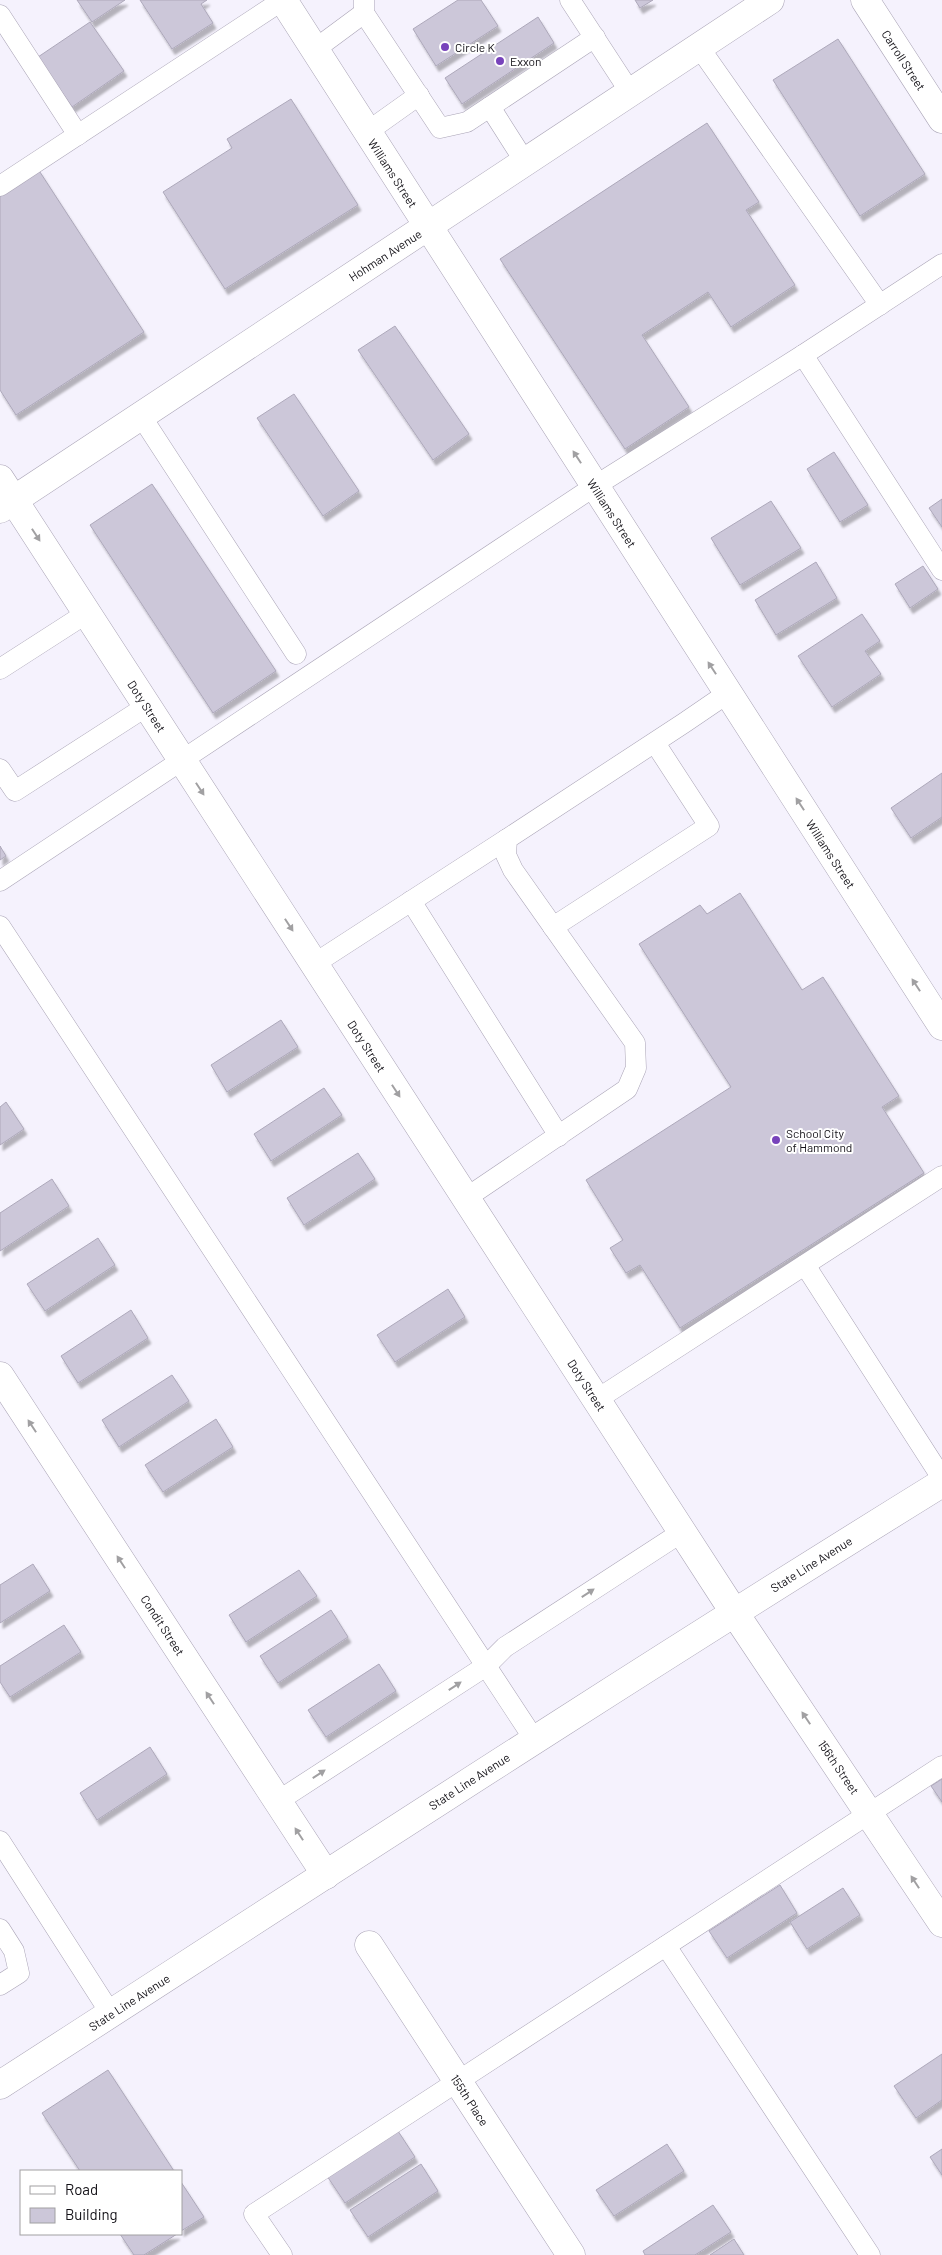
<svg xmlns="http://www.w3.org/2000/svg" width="942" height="2255" viewBox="0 0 942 2255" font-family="Barlow,sans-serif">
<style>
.building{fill:#ccc7d9;stroke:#ada8ba;filter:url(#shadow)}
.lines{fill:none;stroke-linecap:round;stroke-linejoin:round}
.lane-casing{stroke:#aaa4b6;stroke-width:21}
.street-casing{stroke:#aaa4b6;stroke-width:29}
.secondary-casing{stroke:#aaa4b6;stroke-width:29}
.lane{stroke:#fff;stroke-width:20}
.street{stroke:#fff;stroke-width:28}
.secondary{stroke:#fff;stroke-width:28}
.oneway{fill:#a1a0a2}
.poi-dot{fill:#7743bb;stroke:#fff;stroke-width:2}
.labels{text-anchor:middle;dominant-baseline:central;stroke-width:4;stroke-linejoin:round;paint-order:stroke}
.poi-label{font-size:12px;fill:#131117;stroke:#fff;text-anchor:start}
.street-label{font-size:12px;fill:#131117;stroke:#fff}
</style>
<defs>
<filter id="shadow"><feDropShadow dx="3" dy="5.5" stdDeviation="1" flood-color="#0004"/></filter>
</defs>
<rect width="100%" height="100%" fill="#f5f2fd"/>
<g class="building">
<polygon points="77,0 125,0 92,22"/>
<polygon points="140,0 207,0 201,4 213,23 172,49"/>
<polygon points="458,0 481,0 498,26 436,66 413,29"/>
<polygon points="635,0 653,0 640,8"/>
<polygon points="538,17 554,43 462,104 445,78"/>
<polygon points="90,22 124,71 72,107 38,57"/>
<polygon points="838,39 925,174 860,216 773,80"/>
<polygon points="291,99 358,205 225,289 163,192 232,148 227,139"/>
<polygon points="707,123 759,202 746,210 795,285 731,327 708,292 642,335 689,407 625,449 500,259"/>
<polygon points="38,169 144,332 16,415 0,390 0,193"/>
<polygon points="395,326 469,434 433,460 358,350"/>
<polygon points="294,394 359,491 323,516 257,418"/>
<polygon points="834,452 868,505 840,522 807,469"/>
<polygon points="152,484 276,671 213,713 90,525"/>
<polygon points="942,499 942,527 929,508"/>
<polygon points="771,501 801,548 740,585 711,538"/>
<polygon points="816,562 837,598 776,635 755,600"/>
<polygon points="923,566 938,589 910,608 895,584"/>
<polygon points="862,614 880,641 865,651 881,674 832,707 798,656"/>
<polygon points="942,773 942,817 911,838 891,808"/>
<polygon points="0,846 6,856 0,860"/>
<polygon points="740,893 802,990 823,977 899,1096 882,1107 924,1173 680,1328 640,1265 626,1273 610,1248 623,1240 586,1180 731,1087 639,944 700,905 707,914"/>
<polygon points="281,1020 298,1047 227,1092 211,1065"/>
<polygon points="324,1088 342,1115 271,1161 254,1134"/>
<polygon points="6,1102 24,1129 0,1145 0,1107"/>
<polygon points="358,1153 375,1179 304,1225 287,1198"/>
<polygon points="52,1179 69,1206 0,1251 0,1213"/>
<polygon points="98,1238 115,1265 45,1311 27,1284"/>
<polygon points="448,1289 465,1317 395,1362 377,1335"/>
<polygon points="131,1310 148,1338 78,1383 61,1356"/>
<polygon points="172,1375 189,1401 119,1447 102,1420"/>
<polygon points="216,1419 233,1447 163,1492 145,1465"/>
<polygon points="33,1564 50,1591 0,1623 0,1585"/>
<polygon points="299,1570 317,1596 246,1642 229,1615"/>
<polygon points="331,1610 348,1637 278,1683 260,1656"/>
<polygon points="64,1625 81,1652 10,1697 0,1682 0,1666"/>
<polygon points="379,1664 396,1691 326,1737 308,1710"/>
<polygon points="150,1747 167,1774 97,1820 80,1793"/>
<polygon points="942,1779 942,1802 931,1786"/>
<polygon points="780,1885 797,1913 727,1958 709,1931"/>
<polygon points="843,1888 860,1915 807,1949 790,1922"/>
<polygon points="942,2054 942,2100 916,2118 894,2086"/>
<polygon points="108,2070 174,2171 80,2171 42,2113"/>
<polygon points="398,2131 415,2157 345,2203 327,2176"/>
<polygon points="667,2144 684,2171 614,2216 596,2190"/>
<polygon points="942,2149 942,2175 930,2157"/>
<polygon points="421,2164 438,2191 368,2237 350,2210"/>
<polygon points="181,2182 204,2217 181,2231"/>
<polygon points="713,2205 731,2232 695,2255 645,2255 643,2251"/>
<polygon points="120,2234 177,2234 144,2255 134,2255"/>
<polygon points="734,2239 744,2255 710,2255"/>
</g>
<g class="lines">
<g class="lane-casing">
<g id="lane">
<polyline points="364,0 364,13 440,128 467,122 595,37"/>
<polyline points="570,0 630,92"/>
<polyline points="0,15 78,135"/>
<polyline points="699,47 880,305"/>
<polyline points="314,50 364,13"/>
<polyline points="490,107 525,162"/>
<polyline points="367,132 419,95"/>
<polyline points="0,186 283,0"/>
<polyline points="803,355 942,570"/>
<polyline points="141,416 296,654"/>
<polyline points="0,669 87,613"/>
<polyline points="0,769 15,791 147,706"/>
<polyline points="0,881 595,486 803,355 942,264"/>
<polyline points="411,901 559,1136"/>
<polyline points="0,926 534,1739"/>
<polyline points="553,927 709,826 655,743"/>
<polyline points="314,964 507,839"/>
<polyline points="466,1198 627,1089 636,1068 635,1043 513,870 506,855 507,839 684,723 728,693"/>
<polyline points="805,1265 942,1478"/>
<polyline points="596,1400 942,1176"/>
<polyline points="278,1801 486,1666 505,1647 682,1532"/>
<polyline points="0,1841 111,2014"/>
<polyline points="0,1929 14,1951 19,1973 0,1985"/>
<polyline points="666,1946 870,2255"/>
<polyline points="282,2255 254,2214 942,1766"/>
</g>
</g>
<g class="street-casing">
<g id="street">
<polyline points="283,0 942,1026"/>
<polyline points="865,0 942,119"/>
<polyline points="0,479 734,1612 942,1923"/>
<polyline points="0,1376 326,1875"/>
<polyline points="369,1945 571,2255"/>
</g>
</g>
<g class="secondary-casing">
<g id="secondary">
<polyline points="0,509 770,0"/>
<path d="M0,2085C313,1883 625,1679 942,1483"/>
</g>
</g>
<use href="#lane" class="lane"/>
<use href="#street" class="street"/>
<use href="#secondary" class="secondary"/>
</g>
<defs><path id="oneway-solid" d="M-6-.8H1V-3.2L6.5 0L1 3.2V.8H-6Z" transform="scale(1.25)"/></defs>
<g class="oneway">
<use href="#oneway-solid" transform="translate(577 457) rotate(-123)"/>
<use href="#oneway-solid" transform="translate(36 535) rotate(57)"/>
<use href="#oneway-solid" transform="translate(712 668) rotate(-123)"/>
<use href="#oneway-solid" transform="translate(200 789) rotate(57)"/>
<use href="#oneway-solid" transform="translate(800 804) rotate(-123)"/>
<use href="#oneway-solid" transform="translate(289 925) rotate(57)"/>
<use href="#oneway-solid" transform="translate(916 985) rotate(-123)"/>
<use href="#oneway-solid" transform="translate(396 1091) rotate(57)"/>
<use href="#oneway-solid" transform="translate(32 1426) rotate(-123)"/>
<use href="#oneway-solid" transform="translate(121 1562) rotate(-123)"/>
<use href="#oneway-solid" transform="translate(588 1593) rotate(-33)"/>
<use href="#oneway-solid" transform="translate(455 1686) rotate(-33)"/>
<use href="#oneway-solid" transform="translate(210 1698) rotate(-123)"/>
<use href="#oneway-solid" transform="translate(806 1718) rotate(-124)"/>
<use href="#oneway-solid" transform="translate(319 1774) rotate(-33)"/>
<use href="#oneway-solid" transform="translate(299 1834) rotate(-123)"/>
<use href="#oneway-solid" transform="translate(915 1882) rotate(-123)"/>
</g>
<g class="poi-dot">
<circle cx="445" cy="47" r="5"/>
<circle cx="500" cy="61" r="5"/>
<circle cx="776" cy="1140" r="5"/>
</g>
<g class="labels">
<g class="poi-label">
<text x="455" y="47">Circle K</text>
<text x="510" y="61">Exxon</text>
<text x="786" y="1133">School City<tspan x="786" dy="14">of Hammond</tspan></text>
</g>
<g class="street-label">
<text transform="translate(904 60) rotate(57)">Carroll Street</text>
<text transform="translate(393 173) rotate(57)">Williams Street</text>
<text transform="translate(385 255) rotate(-33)">Hohman Avenue</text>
<text transform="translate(612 513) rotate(57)">Williams Street</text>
<text transform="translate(147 706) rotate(57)">Doty Street</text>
<text transform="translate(831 854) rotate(57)">Williams Street</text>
<text transform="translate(367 1046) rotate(57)">Doty Street</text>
<text transform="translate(587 1385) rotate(57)">Doty Street</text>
<text transform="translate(811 1564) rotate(-32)">State Line Avenue</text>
<text transform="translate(163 1625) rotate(57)">Condit Street</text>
<text transform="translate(839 1767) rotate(56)">156th Street</text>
<text transform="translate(469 1781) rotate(-33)">State Line Avenue</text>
<text transform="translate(129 2002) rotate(-33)">State Line Avenue</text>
<text transform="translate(470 2100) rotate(57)">155th Place</text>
</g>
</g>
<rect x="20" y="2170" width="162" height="65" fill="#ffffff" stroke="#a1a0a2"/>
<rect x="30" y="2186" width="25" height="8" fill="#ffffff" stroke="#a1a0a2"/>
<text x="65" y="2195" font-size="15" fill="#131117">Road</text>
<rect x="30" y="2208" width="25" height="15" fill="#ccc7d9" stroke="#a1a0a2"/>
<text x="65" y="2220" font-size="15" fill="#131117">Building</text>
</svg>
